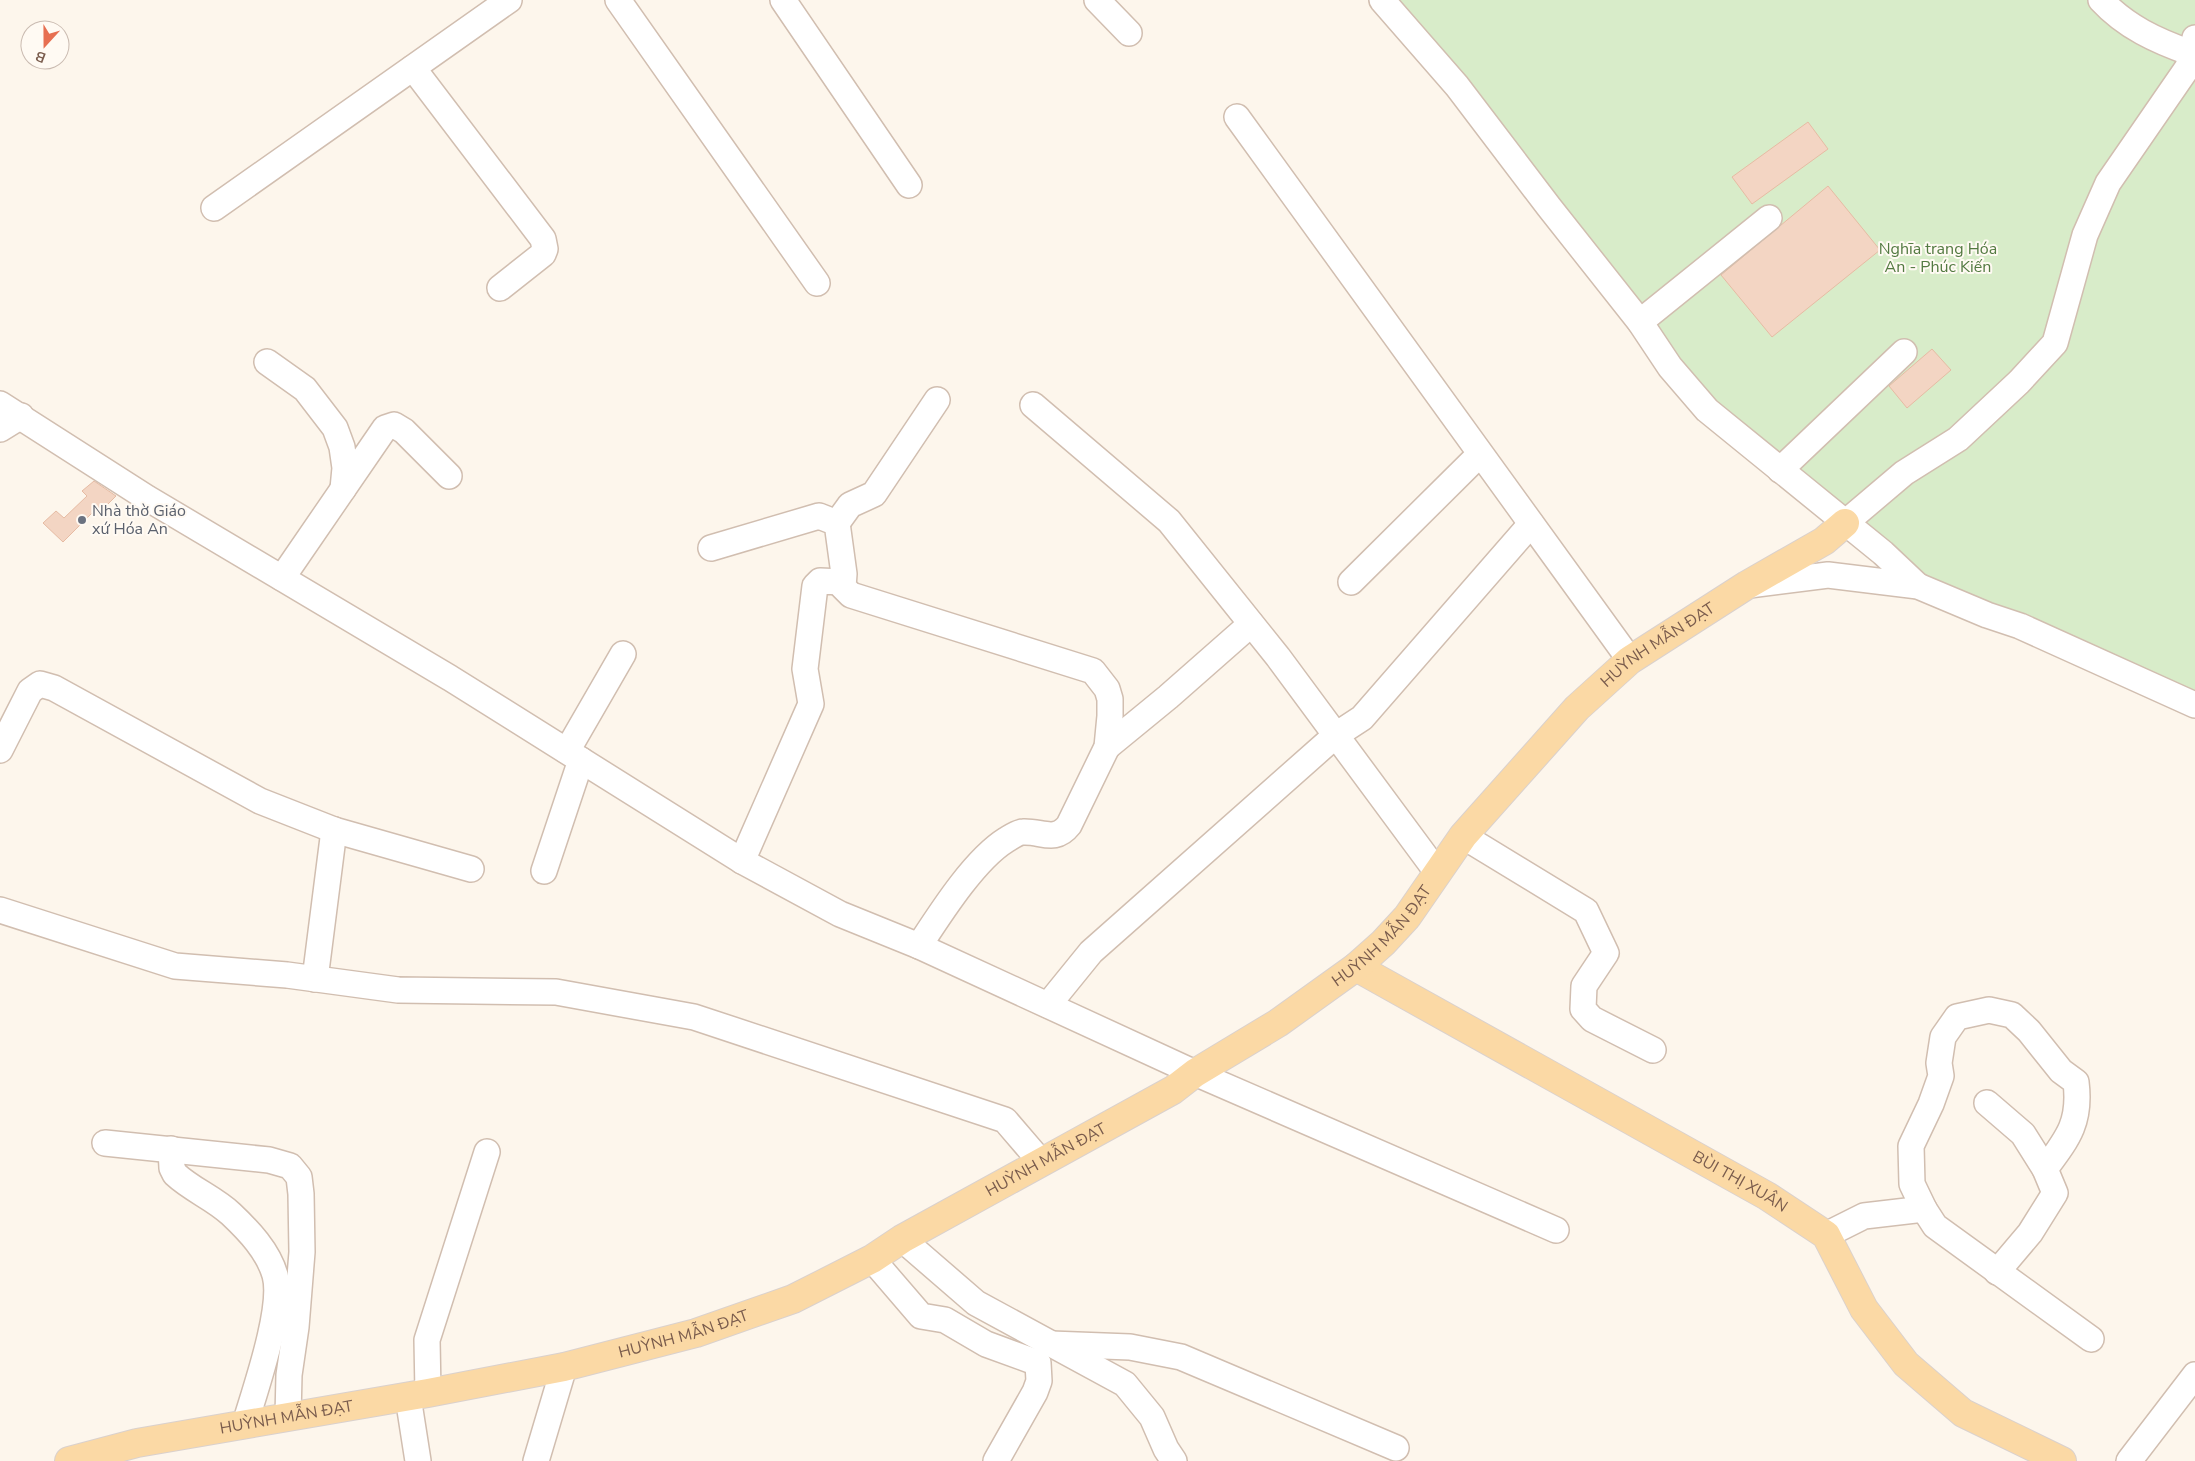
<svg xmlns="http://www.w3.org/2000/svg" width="2195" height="1461" viewBox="0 0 2195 1461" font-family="'Nunito Sans',sans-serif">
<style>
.green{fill:#d8ecc9}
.building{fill:#f3d5c3;stroke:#e6bba3}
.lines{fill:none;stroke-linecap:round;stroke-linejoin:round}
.minor-casing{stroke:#d1beb0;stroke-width:28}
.major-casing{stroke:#dad1cd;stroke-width:30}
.minor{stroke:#fff;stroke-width:25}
.major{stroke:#fbd9a5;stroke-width:28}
.worship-dot{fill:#6b7280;stroke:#fffaf3;stroke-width:2}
.labels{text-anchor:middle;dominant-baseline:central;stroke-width:4;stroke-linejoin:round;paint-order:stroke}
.park-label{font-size:16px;fill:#537a41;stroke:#fffaf3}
.worship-label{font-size:16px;fill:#5b616d;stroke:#fffaf3;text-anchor:start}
.street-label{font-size:16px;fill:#7a5c4d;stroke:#fffaf3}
</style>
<rect width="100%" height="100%" fill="#fdf6ec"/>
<polygon class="green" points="1390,0 2195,0 2195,701 1919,581 1710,405"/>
<g class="building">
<polygon points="1808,122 1828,149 1752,204 1732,177"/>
<polygon points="1828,186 1880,250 1772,337 1721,275"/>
<polygon points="1932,349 1951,370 1907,408 1889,386"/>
<polygon points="94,481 116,496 102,510 98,507 63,542 43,523 56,511 64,518 87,496 82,491"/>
</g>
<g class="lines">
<g class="minor-casing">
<g id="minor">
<polyline points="618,0 817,283"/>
<polyline points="783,0 909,185"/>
<polyline points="1097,0 1129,33"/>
<polyline points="1382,0 1457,86 1549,207 1640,322 1670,367 1707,410 1883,553 1918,586"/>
<path d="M2101,0C2126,27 2157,41 2191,53"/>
<polyline points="413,68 543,239 545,249 543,254 500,288"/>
<polyline points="1237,117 1630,660"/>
<polyline points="214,208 509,0"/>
<polyline points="1640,322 1769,218"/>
<polyline points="267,362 305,389 335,428 342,447 345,468 343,489"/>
<polyline points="0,404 147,498 450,678 742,861 840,914 919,946 1195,1073 1556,1230"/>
<polyline points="1033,405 1169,521 1278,657 1437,872"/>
<polyline points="0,429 21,416"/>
<polyline points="1780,470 1904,352"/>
<polyline points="837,523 850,505 874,494 937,400"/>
<polyline points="1845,523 1904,473 1958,439 2019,382 2055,343 2085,235 2108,183 2188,67 2195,38"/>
<path d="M711,548L819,516L837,523L844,574L843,587L851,595L1093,671L1107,689L1110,699V716L1107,747L1069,825C1055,843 1042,831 1023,832C1018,832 1011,837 1006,840C974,860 940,914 919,946"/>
<polyline points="282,578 385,428 394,425 404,431 449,476"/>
<polyline points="1351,582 1479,455"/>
<polyline points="1749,585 1828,575 1918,586 1987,615 2020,626 2195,705"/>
<polyline points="1107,747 1168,697 1251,624"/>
<polyline points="0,750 30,691 40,684 54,688 260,801 334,830 471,869"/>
<polyline points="567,751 623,654"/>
<polyline points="1463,836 1586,911 1606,953 1584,986 1583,1009 1592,1019 1653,1050"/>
<polyline points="742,861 811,704 805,669 815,586 820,581 842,582"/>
<polyline points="544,871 581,760"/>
<polyline points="0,910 175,966 287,975 398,990 556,992 694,1017 1005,1120 1041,1162"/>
<polyline points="315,979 334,830"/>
<polyline points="1048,1005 1091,952 1336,735 1362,718 1531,524"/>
<polyline points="1987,1103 2023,1134 2045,1169 2055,1193 2030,1233 1997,1272"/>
<polyline points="105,1143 269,1160 290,1166 299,1177 301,1194 302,1252 296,1327 289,1375 288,1416"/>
<path d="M171,1149L172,1168L175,1174C192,1190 214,1198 231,1214C249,1231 268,1251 275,1275C284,1308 255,1390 245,1424"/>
<path d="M1924,1209L1912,1184L1911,1146L1931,1104L1941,1076L1939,1063L1943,1037L1957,1017L1989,1010L2012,1015L2029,1031L2061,1071L2076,1082C2081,1122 2068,1138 2045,1169"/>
<polyline points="1826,1235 1864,1216 1924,1209 1935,1226 2091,1339"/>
<polyline points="902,1239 976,1303 1125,1384 1152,1417 1166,1449 1174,1461"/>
<polyline points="872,1259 921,1316 945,1320 986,1344 1038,1363 1039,1381 1035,1392 996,1461"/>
<polyline points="1051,1344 1130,1347 1181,1357 1396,1448"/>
<polyline points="428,1393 427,1340 487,1152"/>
<polyline points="408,1397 418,1461"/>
<polyline points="536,1461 564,1367"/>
<polyline points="2129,1461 2195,1375"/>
</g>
</g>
<g class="major-casing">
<g id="major">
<path id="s1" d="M1356,967L1767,1196L1826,1235L1864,1309L1906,1364L1963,1413L2062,1461"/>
<path id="s2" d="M69,1461L137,1443L428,1393L564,1367L696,1333L793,1299L872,1259L902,1239L1173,1090L1195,1073L1278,1023L1356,967L1383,943L1407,917L1463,836L1577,708L1630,660L1747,585L1824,541L1845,523"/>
</g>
</g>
<use href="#minor" class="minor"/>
<use href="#major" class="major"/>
</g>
<circle class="worship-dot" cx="82" cy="520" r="5"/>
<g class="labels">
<g class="park-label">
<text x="1938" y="249">Nghĩa trang Hóa<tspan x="1938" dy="18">An - Phúc Kiến</tspan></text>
</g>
<g class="worship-label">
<text x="92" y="511">Nhà thờ Giáo<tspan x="92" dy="18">xứ Hóa An</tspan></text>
</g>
<g class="street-label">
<text stroke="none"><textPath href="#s2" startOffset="1842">HUỲNH MẪN ĐẠT</textPath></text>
<text stroke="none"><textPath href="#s2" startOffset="1438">HUỲNH MẪN ĐẠT</textPath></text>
<text stroke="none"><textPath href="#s2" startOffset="1032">HUỲNH MẪN ĐẠT</textPath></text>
<text stroke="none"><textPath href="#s1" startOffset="440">BÙI THỊ XUÂN</textPath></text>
<text stroke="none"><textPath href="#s2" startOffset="628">HUỲNH MẪN ĐẠT</textPath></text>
<text stroke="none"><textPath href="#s2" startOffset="222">HUỲNH MẪN ĐẠT</textPath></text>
</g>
</g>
<g transform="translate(45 45) rotate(201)"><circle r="24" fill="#fffaf3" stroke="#cabbb1"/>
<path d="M0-4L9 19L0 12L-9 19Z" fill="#e76f51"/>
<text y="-8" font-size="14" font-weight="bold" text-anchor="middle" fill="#7a5c4d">B</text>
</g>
</svg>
